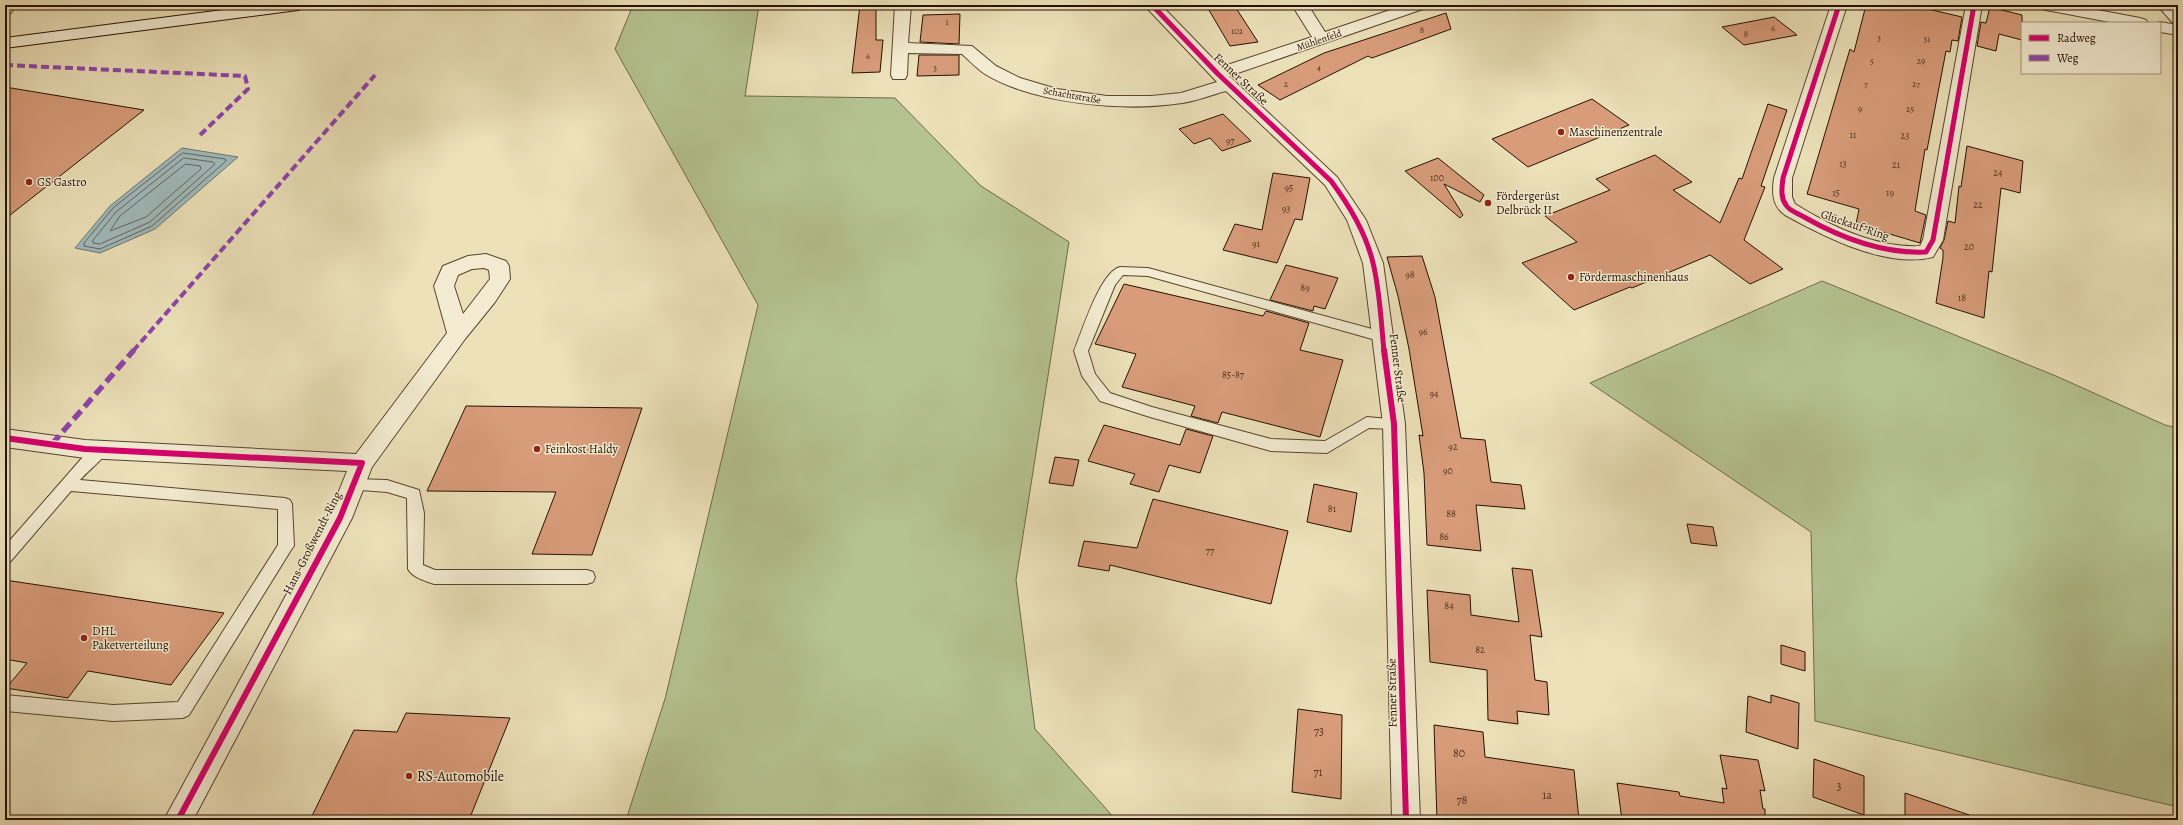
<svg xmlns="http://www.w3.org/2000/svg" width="2183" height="825" viewBox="0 0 2183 825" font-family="Alegreya,serif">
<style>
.green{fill:#b5c391;stroke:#6e6a49}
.water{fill:#a0babc;stroke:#6f7671}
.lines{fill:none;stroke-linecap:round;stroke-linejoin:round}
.shore{stroke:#63655e;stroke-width:1}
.building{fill:#d89c7a;stroke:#261001}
.service-casing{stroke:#58442f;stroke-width:2}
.minor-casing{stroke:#58442f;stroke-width:2}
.secondary-casing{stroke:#261001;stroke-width:2}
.service{fill:#f3ecd2;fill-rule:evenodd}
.minor{fill:#f3ecd2;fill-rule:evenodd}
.secondary{fill:#f3ecd2;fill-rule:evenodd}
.quiet-far1{stroke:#8e44ad;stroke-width:4;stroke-dasharray:8 4;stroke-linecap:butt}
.quiet{stroke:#8e44ad;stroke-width:5.5;stroke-dasharray:11 5.5;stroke-linecap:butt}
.cycleway-far1-casing{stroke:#f3ecd2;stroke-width:7}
.cycleway-casing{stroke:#f3ecd2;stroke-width:9}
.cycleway-far1{stroke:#d6006c;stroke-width:5}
.cycleway{stroke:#d6006c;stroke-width:6}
.poi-dot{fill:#8f2418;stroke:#f3ecd2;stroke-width:1.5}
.labels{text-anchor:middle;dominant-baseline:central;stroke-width:3;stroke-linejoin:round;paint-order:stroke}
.far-number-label{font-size:9px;fill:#52331f}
.far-street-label{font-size:10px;fill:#261001;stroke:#f3ecd2}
.number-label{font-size:10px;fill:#52331f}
.street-label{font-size:12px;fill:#261001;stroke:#f3ecd2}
.poi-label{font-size:12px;fill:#261001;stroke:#f3ecd2;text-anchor:start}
.near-number-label{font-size:12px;fill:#52331f}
.near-poi-label{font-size:14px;fill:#261001;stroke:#f3ecd2;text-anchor:start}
</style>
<rect width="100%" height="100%" fill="#ece1b9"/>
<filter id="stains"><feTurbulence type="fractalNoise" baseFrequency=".005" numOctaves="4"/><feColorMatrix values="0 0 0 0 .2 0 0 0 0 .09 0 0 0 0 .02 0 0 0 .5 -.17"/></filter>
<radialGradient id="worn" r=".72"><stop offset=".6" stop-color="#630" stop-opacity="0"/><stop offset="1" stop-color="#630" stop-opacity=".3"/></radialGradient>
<g class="green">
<polygon points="633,5 759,5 745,96 895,98 981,186 1069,242 1016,580 1035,729 1116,820 626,820 665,699 758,305 615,49"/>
<polygon points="1822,281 2056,376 2165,425 2178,428 2178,807 1815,721 1811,532 1590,383"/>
</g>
<polygon class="water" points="182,148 238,157 155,229 100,253 75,248 110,206"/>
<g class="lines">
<g class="shore">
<polygon points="183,153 225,159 226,161 152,226 100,249 84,246 84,243 113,208"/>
<polygon points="184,158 213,162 215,164 150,222 100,244 93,243 93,240 116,212"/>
<polygon points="186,164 200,166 201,169 146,217 110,231 120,216"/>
</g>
</g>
<g class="building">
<polygon points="860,5 876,5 876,40 883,40 880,72 852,73"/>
<polygon points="1206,5 1234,5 1258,42 1230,46"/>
<polygon points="1866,5 1911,5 1962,17 1958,41 1952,40 1950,52 1946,51 1927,150 1925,149 1915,211 1926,215 1920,243 1856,224 1859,209 1807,194 1850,49 1854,52"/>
<polygon points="1990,7 2022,15 2022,40 1999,34 1996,51 1977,46 1981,22 1986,23"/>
<polygon points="1446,13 1451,29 1372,58 1368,56 1280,100 1258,85 1324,53"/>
<polygon points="960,14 959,44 920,42 923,15"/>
<polygon points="1774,17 1797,35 1744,45 1722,27"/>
<polygon points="919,55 959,55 959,75 917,76"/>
<polygon points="5,87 144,110 5,219"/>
<polygon points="1592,99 1629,125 1528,167 1492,139"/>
<polygon points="1768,104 1787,110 1761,186 1765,187 1744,240 1783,269 1750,284 1710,255 1632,288 1630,287 1574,310 1522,263 1577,242 1545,216 1610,190 1596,179 1655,155 1692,182 1673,190 1720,223 1739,178 1742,179"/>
<polygon points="1223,114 1251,141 1222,151 1210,138 1194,144 1179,129"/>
<polygon points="1967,146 2023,161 2020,193 2001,188 1992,272 1989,271 1984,318 1936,303 1943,258 1943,250 1940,248 1944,240 1948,221 1955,223 1959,186 1961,187"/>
<polygon points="1438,158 1484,195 1480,202 1444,184 1463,215 1460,218 1405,171"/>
<polygon points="1273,173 1310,178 1302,220 1295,219 1277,263 1223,250 1235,224 1262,230"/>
<polygon points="1422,256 1435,297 1461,438 1485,440 1491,482 1521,485 1525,509 1476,505 1481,551 1427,545 1424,473 1419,435 1423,436 1409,349 1398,296 1387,257"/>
<polygon points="1286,265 1338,278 1325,309 1314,306 1313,311 1270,300"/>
<polygon points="1124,284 1263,316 1266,311 1309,323 1300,350 1343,360 1320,437 1222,412 1218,423 1191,416 1195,406 1122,387 1136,354 1095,344"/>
<polygon points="466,406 642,408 592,555 532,554 556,492 427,491"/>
<polygon points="1104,425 1180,445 1186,429 1213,436 1200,473 1169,465 1159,492 1130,484 1135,474 1088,461"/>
<polygon points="1055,457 1079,460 1073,486 1049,483"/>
<polygon points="1314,484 1357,493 1351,532 1307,522"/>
<polygon points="1153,499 1288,531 1271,604 1110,565 1109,571 1078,566 1084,541 1137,548"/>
<polygon points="1687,524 1713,527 1717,546 1691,543"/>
<polygon points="1512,568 1532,570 1542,637 1530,635 1535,680 1547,682 1549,715 1517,711 1518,724 1488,720 1487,670 1430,662 1427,590 1470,595 1471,615 1519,622"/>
<polygon points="5,580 224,613 171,685 88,671 68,698 6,688 27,663 5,659"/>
<polygon points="1781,645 1805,652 1805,671 1781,664"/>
<polygon points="1771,695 1799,703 1798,749 1746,732 1748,696 1771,703"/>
<polygon points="1298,709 1342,715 1341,799 1292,792"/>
<polygon points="406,713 510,718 469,820 310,820 354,730 397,732"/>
<polygon points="1434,725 1483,732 1485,757 1574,770 1579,820 1437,820"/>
<polygon points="1720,755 1758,760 1765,791 1760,790 1763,809 1765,809 1765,820 1622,820 1617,783 1679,792 1680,796 1724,803 1722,788 1727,789"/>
<polygon points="1814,759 1864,776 1864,815 1813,797"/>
<polygon points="1905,793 1975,817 1974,820 1905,820"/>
</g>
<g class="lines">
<g class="service-casing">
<g id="service">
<path d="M1120,267L1148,268L1383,332L1388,334L1390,337L1388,340L1383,342L1148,276L1123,275L1115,285L1088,351L1095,374L1110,393L1152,407L1271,439L1325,441L1367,417L1399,420L1401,424L1399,428L1394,429L1369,428L1327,453L1271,451L1150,417L1100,401L1082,376L1074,351C1082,332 1100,272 1120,267Z"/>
<path d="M102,444L107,446L109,450C105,457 87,472 80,480L285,498L290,500L292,504L294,546L291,550L189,715L183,718L113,721L5,711V695L113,705L178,702L278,545V509L71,491L10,562L5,563V546L82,458Z"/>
<path d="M353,479L387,480L419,490L424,513L423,565L435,570H587L593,572L595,577L593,582L587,584H434C425,581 412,577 408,569L407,498L387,492L348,489L346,485L348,481Z"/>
</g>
</g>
<g class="minor-casing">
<g id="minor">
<polygon points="5,5 16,5 11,13 5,15"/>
<path d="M895,5H911L908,43L972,46L996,66L1020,78L1057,89L1107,96H1151L1181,93L1217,82L1144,5H1161L1221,67L1312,37L1292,5H1308L1325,32L1405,5H1428L1426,8L1229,76L1337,177L1366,220L1383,263L1405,424L1420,820H1392L1383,424L1363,263L1347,220L1325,185L1226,91C1211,95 1196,101 1182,103C1126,112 1034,104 985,74C977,69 969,60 962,54L908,53L907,75L905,79H893L891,75Z"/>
<path d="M1831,5H1847L1792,178V197L1795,204C1832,227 1876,248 1920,246L1923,240L1966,5H1982L1943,240L1933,257C1887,269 1825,237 1785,215C1772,206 1772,192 1774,178Z"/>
<polygon points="2038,5 2071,5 2140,18 2146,20 2148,23 2115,23 2046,10 2040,8"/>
<polygon points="2157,5 2174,5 2178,10 2178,24 2172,22"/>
<polygon points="2160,22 2178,25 2178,35 2160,32 2160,23 2157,23"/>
<path d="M486,254L506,261L509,266L510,279L495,302L465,339L372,467L352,518L193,820H164L329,516L347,471L85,458L5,447V429L85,440L356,454L447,333L434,286L443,266L468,256ZM484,268L489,270L490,279L463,314L454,286L458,275L472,269Z"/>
</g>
</g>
<g class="secondary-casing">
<polygon id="secondary" points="262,5 306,5 304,8 298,10 5,48 5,38"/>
</g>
<use href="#service" class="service"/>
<use href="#minor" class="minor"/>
<use href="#secondary" class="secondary"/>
<g class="quiet-far1">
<polyline points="5,65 245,76 248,89 198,137"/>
<polyline points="133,351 375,75"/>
</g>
<polyline class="quiet" points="52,444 134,350"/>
<g class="cycleway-far1-casing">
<g id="cycleway-far1">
<path d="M1152,5L1218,74L1331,181C1349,205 1366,233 1373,263C1380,291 1381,322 1384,351"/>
<path d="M1839,5L1783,178C1782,187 1780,197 1786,205C1789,211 1798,213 1804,217C1841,238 1882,254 1926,252L1933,240L1974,5"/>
</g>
</g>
<g class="cycleway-casing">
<g id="cycleway">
<polyline points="1384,350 1394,424 1406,820"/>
<polyline points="5,438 85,449 362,463 340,518 178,820"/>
</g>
</g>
<use href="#cycleway-far1" class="cycleway-far1"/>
<use href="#cycleway" class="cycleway"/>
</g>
<g class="poi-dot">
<circle cx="1561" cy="132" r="4"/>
<circle cx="29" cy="182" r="4"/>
<circle cx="1488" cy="203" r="4"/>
<circle cx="1571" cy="277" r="4"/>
<circle cx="537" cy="449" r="4"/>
<circle cx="84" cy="638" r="4"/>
<circle cx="409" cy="776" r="4"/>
</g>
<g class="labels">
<g class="far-number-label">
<text x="947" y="22">1</text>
<text x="1773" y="28">6</text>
<text x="1422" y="30">8</text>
<text x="1237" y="31">102</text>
<text x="1746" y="34">8</text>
<text x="1879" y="38">3</text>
<text x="1927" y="39">31</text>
<text x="868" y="56">6</text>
<text x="1872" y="61">5</text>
<text x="1921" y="61">29</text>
<text x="1319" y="67">4</text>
<text x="935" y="68">3</text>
<text x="1286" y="84">2</text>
<text x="1866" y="84">7</text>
<text x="1916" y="84">27</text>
<text x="1860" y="109">9</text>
<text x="1910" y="109">25</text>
</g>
<g class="far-street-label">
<text transform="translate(1319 40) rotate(-19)">Mühlenfeld</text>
<text transform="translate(1072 95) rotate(10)">Schachtstraße</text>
</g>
<g class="number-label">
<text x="1853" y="134">11</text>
<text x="1905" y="135">23</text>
<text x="1230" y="140">97</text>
<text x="1843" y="163">13</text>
<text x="1896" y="164">21</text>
<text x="1998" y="172">24</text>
<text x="1437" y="177">100</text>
<text x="1289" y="187">95</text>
<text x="1836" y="192">15</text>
<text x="1890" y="192">19</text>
<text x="1978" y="204">22</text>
<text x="1286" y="208">93</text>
<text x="1256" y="243">91</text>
<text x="1969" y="246">20</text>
<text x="1410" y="274">98</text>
<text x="1305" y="287">89</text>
<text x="1962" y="297">18</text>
<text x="1423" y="331">96</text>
<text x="1233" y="374">85-87</text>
<text x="1434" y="393">94</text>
<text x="1453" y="446">92</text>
<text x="1448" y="470">90</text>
<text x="1332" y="508">81</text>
<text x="1451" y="513">88</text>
<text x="1444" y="536">86</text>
<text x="1210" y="550">77</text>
<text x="1449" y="605">84</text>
<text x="1480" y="649">82</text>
</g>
<g class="street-label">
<text transform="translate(1241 79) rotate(43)">Fenner Straße</text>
<text transform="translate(1855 225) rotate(19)">Glückauf-Ring</text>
<text transform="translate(1398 368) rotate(83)">Fenner Straße</text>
<text transform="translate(312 543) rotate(-63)">Hans-Großwendt-Ring</text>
<text transform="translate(1392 693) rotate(-91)">Fenner Straße</text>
</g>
<g class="poi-label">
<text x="1569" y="132">Maschinenzentrale</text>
<text x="37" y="182">GS Gastro</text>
<text x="1496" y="196">Fördergerüst<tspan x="1496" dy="14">Delbrück II</tspan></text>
<text x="1579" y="277">Fördermaschinenhaus</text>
<text x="545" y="449">Feinkost Haldy</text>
<text x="92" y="631">DHL<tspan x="92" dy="14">Paketverteilung</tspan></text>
</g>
<g class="near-number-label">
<text x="1319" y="731">73</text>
<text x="1459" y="753">80</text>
<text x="1318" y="772">71</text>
<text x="1839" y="786">3</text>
<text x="1547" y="795">1a</text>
<text x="1462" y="800">78</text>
</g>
<g class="near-poi-label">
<text x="417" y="776">RS-Automobile</text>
</g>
</g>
<rect width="2183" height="825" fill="none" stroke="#ece1b9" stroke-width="20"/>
<rect x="6" y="6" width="2171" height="813" fill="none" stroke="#261001" stroke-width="2"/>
<rect x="10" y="10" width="2163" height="805" fill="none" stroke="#261001"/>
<rect x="2021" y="22" width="140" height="52" fill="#f3ecd2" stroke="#a1947e"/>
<rect x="2029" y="35" width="20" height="6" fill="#d6006c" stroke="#a1947e"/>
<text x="2057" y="42" font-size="12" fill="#261001">Radweg</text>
<rect x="2029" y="55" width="20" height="6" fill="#8e44ad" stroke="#a1947e"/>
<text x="2057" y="62" font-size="12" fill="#261001">Weg</text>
<rect width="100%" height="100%" filter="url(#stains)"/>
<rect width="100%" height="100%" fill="url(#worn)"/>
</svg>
